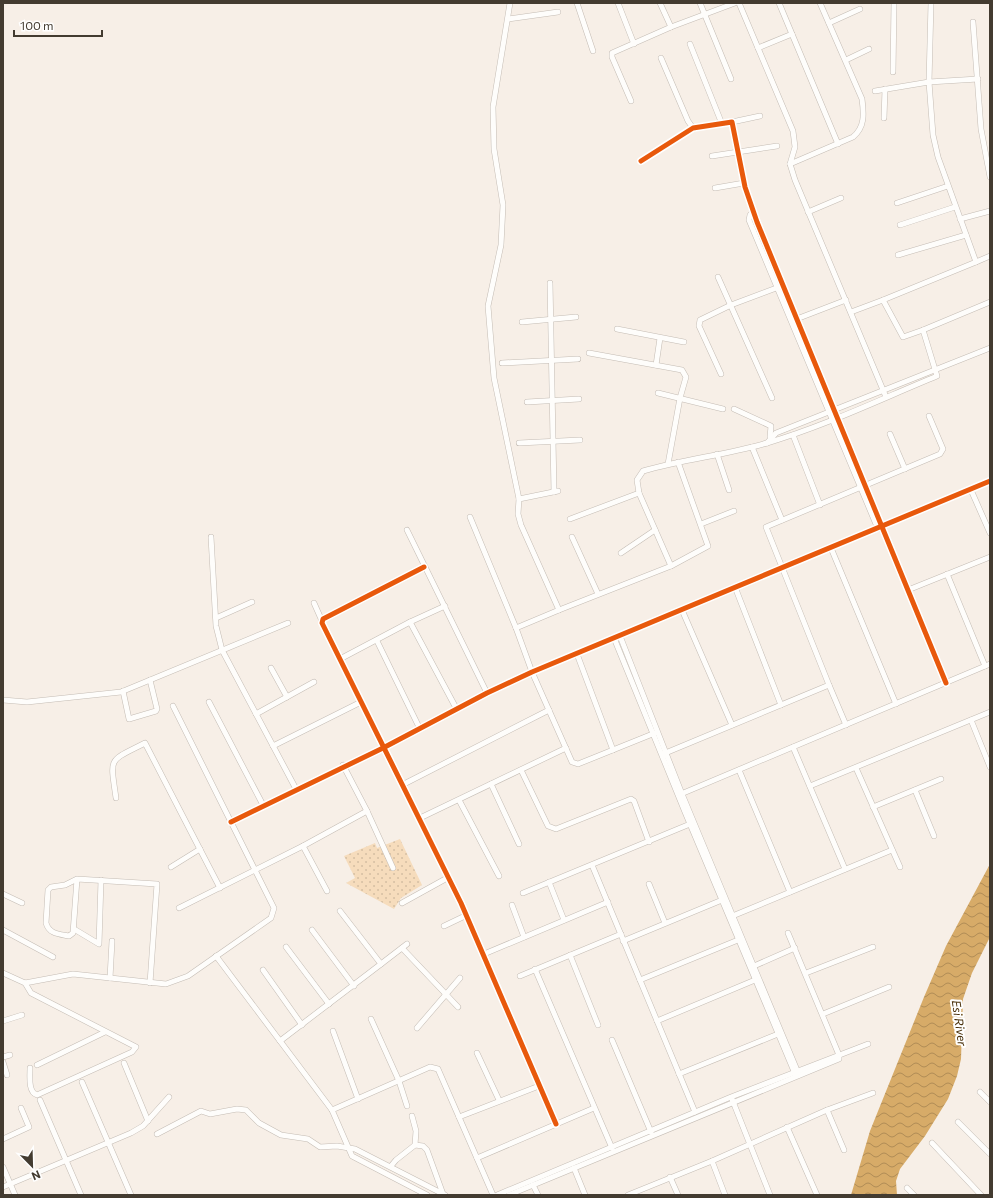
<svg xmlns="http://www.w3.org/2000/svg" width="993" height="1198" viewBox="0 0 993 1198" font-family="Commissioner,sans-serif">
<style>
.park{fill:url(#park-dots)}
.water{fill:url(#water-waves)}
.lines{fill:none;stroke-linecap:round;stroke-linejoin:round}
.minor-casing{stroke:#c4bcb4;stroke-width:6}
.minor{stroke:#fefdfb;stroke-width:5}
.cycleway-casing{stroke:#fff;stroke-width:8}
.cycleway{stroke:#e8590c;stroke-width:5}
.labels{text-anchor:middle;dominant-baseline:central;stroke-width:4;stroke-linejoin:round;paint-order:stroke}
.water-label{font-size:12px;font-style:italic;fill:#4a310b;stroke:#fff}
</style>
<defs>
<pattern id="park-dots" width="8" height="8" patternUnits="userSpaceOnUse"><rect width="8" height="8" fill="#f6dcbc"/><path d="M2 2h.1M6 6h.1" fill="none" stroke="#d4bea2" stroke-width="1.8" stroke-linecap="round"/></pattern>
<pattern id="water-waves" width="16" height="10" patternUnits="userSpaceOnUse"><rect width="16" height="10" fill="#d7ab68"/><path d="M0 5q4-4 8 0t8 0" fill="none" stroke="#b08c56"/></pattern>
</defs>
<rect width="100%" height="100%" fill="#f7efe7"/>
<polygon class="park" points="400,839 422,885 401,898 394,909 346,883 355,878 344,856 375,843 377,848"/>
<polygon class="water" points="990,864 990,937 972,973 963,999 961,1059 957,1076 948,1099 925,1136 900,1169 896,1181 897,1195 851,1195 870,1131 924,997 946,946"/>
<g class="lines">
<g class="minor-casing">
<g id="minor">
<polyline points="510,3 493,107 494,149 503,205 501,245 488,306 494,378 519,499 558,491"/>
<polyline points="577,3 593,51"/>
<polyline points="618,3 634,44"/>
<polyline points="660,3 671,27"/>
<polyline points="700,3 731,79"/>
<polyline points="739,3 793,131 795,147 790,164 795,180 886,397"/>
<polyline points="779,3 838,144"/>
<polyline points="508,19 558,12"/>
<polyline points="973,22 981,129 990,177"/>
<polyline points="829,23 860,9"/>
<polyline points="690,44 722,124"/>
<polyline points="758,48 792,34"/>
<polyline points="661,58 688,121 693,128"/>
<polyline points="846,60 869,49"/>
<polyline points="893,72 894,3"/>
<polyline points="875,91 929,82 978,79"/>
<polyline points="631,101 612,57 612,53 671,27 735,3"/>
<polyline points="884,118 885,89"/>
<polyline points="732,122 760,116"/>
<polyline points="712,156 777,146"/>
<polyline points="641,161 693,128 732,122 745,187 757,222 946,683"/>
<path d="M790,164L853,137C865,127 864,114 862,99L820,3"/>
<polyline points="715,188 744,183"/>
<polyline points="897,203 948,186"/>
<polyline points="753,212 750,215 749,220 878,529"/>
<polyline points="808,212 841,198"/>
<polyline points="960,219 990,211"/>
<polyline points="900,225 955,207"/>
<polyline points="898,255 966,235"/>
<polyline points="976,262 990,256"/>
<polyline points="718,277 772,398"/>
<polyline points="550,283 554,492"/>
<polyline points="883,300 976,262 938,157 933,135 929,82 931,3"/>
<polyline points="794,320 846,300"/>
<polyline points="522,322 576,317"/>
<polyline points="617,329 684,342"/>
<polyline points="923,330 990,302"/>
<polyline points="589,353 682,370 686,377 680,398 668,464"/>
<polyline points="502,363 578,359"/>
<polyline points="656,365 660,338"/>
<polyline points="721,374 699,326 700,320 731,305 779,287"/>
<polyline points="658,393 723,409"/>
<polyline points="527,402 579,399"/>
<polyline points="734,409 771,426 770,437"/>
<polyline points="890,434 905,469"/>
<polyline points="793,435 820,505"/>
<polyline points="519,443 580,440"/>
<polyline points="767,443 776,433 990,348"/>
<polyline points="752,447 782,520"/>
<polyline points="717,454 729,490"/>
<polyline points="971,490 990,533"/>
<path d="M639,493L637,480L643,471C684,459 726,455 767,443C825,426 881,399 937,376L923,330L903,337L883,300L851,312"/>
<polyline points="470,517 516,628 532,672 572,762 578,764 655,733"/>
<polyline points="570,519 639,493 671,566"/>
<polyline points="701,524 734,511"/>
<polyline points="407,530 487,693"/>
<polyline points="211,537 216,626 222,650 296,789"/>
<polyline points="572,537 598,594"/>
<polyline points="831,548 896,704"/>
<polyline points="621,553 655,530"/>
<polyline points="424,567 323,619 322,623 461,903 556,1124"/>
<polyline points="947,574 985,666"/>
<polyline points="735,587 781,705"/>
<polyline points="908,590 990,557"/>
<polyline points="314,603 322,621"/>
<polyline points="559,610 671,566 708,546 678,462"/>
<polyline points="682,610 732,725"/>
<polyline points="216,618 252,602"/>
<polyline points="410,622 456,708"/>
<polyline points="516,628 559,610 521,525 518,514 519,499"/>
<polyline points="620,636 682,794 799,1075"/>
<polyline points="614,638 685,812 796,1076"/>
<polyline points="377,641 419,727"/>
<polyline points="577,654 613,750"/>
<polyline points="340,659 410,622 445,606"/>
<polyline points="271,668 287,697"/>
<polyline points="123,691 129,719 156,711 157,709 150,680"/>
<polyline points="3,700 27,702 121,692 288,623"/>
<polyline points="209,702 263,805"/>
<polyline points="256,714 314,682"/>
<polyline points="971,720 990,767"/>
<polyline points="846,725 829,685 766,527 940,454 943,449 929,416"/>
<polyline points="273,746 361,702"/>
<polyline points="793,747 845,869"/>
<polyline points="663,754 829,685"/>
<polyline points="343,765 367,811 393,868"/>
<polyline points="856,768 900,867"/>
<polyline points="521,770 548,826 556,829 631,799 634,801 649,842"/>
<polyline points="739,770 790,892"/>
<polyline points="491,784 519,844"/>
<polyline points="402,785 549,710"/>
<polyline points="810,786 990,712"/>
<polyline points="915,790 934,836"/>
<polyline points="681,794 990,664"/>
<path d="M116,798C110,756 108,762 145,743L220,888"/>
<polyline points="459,800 499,876"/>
<polyline points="873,807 941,779"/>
<polyline points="420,818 566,748"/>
<polyline points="231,822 383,748 487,693 532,672 990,481"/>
<polyline points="592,865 695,1112"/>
<polyline points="171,867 200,849"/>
<path d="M77,879L73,933L69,936C59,934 49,934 46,923L48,890L51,887L65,885L77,879L157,884L150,983"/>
<polyline points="549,882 564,920"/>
<polyline points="649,884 665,923"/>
<polyline points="327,891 303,846 367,811"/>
<polyline points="523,893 690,824"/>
<polyline points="3,894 22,903"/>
<polyline points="402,903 449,877"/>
<polyline points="512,905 524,937"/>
<polyline points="179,908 303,846"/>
<polyline points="730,917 892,850"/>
<polyline points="444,926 467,915"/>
<polyline points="74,929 99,944 101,880"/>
<polyline points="3,930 53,957"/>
<polyline points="312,930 354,986"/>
<polyline points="623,941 722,900"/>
<polyline points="286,947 329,1004"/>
<polyline points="402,948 458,1007"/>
<polyline points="484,954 608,902"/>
<polyline points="570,955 598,1025"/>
<polyline points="216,956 332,1110 352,1156 427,1195"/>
<polyline points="381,964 407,944"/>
<polyline points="754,966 795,948"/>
<polyline points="535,969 612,1148"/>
<polyline points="263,970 302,1025"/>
<polyline points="3,973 25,983 73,974 166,984 188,976 271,918 274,908 173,706"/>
<polyline points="806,973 873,947"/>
<polyline points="520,976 621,934"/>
<polyline points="110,978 112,941"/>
<polyline points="640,980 738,940"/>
<path d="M25,983L31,993L136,1047L132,1052L37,1095C28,1092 30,1077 30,1068"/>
<polyline points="823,1014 889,987"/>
<polyline points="371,1019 399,1081 407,1106"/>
<polyline points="3,1021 22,1015"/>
<polyline points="657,1021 755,980"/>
<polyline points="417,1028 460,978"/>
<polyline points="333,1031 358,1099"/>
<polyline points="612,1040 651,1132"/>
<polyline points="280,1041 381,964 340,911"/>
<polyline points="477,1053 499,1100"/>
<polyline points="3,1057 10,1055"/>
<polyline points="3,1062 7,1075"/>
<polyline points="124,1063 148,1121"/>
<polyline points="37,1065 105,1032"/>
<polyline points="679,1074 778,1034"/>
<polyline points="82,1082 131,1195"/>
<polyline points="980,1092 990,1102"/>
<polyline points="732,1099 770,1195"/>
<polyline points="40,1100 81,1195"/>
<polyline points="332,1110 430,1067 438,1069 493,1195"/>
<polyline points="827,1110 844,1150"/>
<polyline points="459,1117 539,1086"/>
<polyline points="958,1122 990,1154"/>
<polyline points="787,1127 817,1195"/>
<polyline points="157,1134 201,1111 210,1114 237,1109 246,1110 259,1123 281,1135 308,1139 320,1147 337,1146 355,1149 445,1195"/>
<polyline points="3,1139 29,1127 21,1108"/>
<polyline points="932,1143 981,1195"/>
<polyline points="415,1145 423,1146 427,1150 443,1194"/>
<polyline points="477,1158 594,1108"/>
<polyline points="712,1161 725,1195"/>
<polyline points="391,1166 396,1160 415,1145 416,1131 412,1116"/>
<polyline points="3,1167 15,1195"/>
<polyline points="574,1168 585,1195"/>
<polyline points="670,1177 678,1195"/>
<polyline points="533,1185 538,1195"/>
<polyline points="3,1187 131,1133 143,1126 169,1097"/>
<polyline points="907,1188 914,1195"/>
<polyline points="497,1195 731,1097 868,1044"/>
<polyline points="509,1195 839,1059 839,1055 788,933"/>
<polyline points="628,1195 712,1161 827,1110 873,1093"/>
</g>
</g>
<use href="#minor" class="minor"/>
<g class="cycleway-casing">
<g id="cycleway">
<polyline points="641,161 693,128 732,122 745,187 757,222 946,683"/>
<polyline points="424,567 323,619 322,623 461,903 556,1124"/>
<polyline points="231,822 383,748 487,693 532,672 990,481"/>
</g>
</g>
<use href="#cycleway" class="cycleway"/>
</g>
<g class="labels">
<g class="water-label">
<text transform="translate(960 1023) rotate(82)">Esi River</text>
</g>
</g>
<rect width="993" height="1198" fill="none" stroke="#433b30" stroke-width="8"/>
<g transform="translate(32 1166) rotate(157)" stroke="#ffffff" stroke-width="3" paint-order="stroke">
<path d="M0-3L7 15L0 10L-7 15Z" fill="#433b30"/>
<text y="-6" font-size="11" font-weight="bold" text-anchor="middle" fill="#433b30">N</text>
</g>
<path d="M14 30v6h88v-6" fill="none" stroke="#433b30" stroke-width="2"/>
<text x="20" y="30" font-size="12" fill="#433b30" stroke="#ffffff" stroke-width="3" paint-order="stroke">100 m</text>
</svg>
